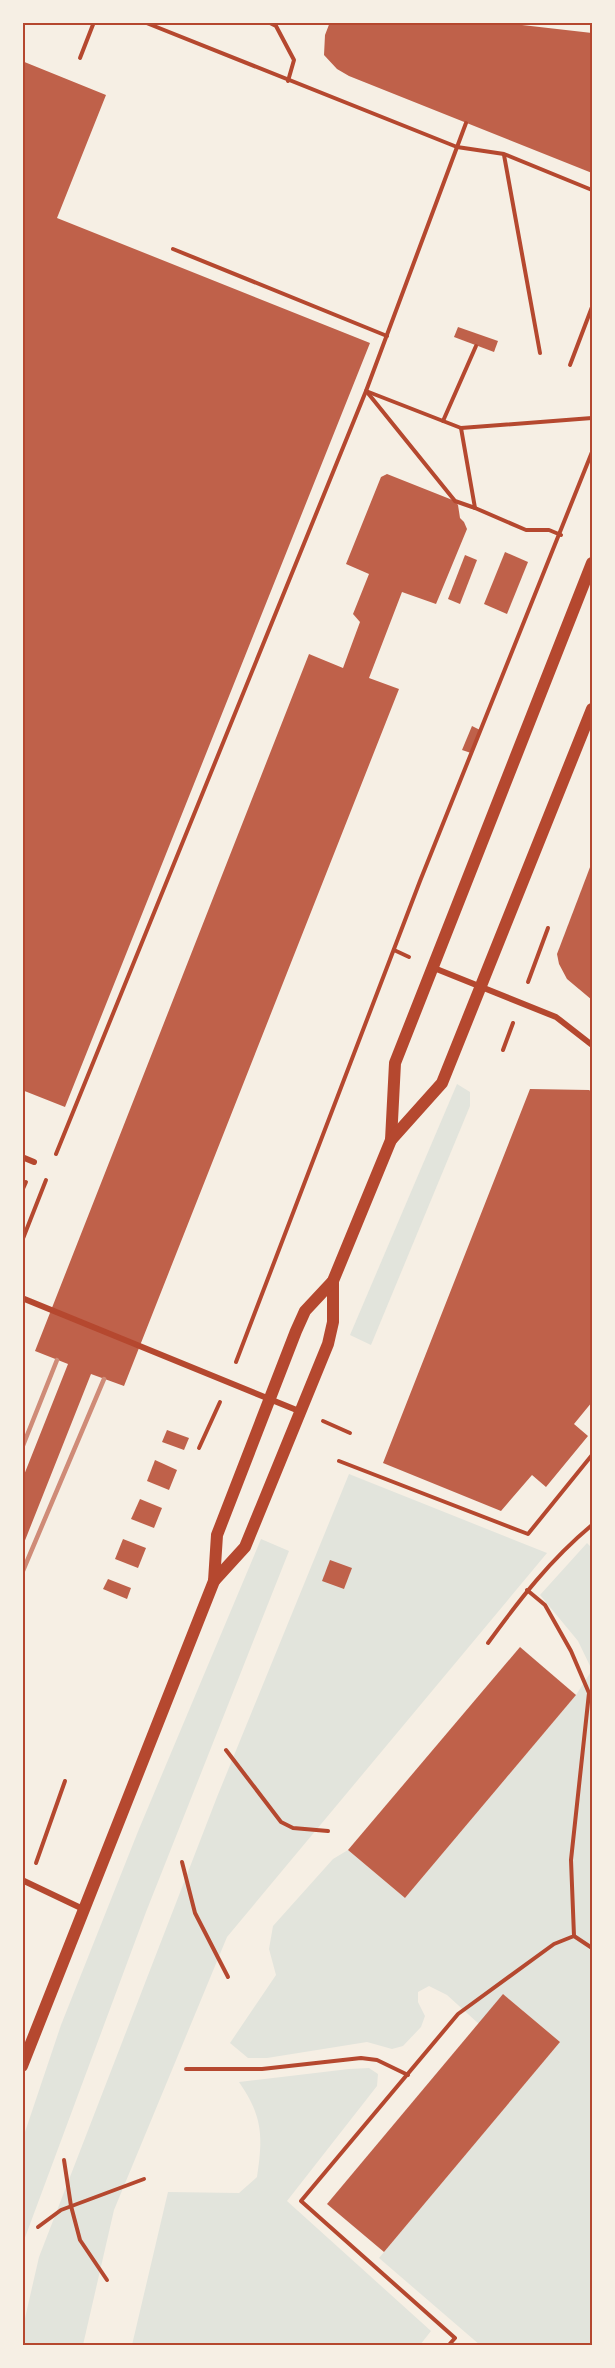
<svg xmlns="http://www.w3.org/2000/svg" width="615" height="2368" viewBox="0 0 615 2368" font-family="'Noto Sans',sans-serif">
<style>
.green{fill:#e2e4dc}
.building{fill:#bf614a}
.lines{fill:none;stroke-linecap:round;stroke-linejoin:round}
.path{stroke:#b5482f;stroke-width:4}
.minor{stroke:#b5482f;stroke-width:6}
.secondary{stroke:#b5482f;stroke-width:12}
.rail{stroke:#cf8b77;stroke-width:4.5}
.neatline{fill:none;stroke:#b5482f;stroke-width:2}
</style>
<rect width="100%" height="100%" fill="#f6efe4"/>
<g class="green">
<polygon points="457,1084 470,1092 470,1106 371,1345 350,1335"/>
<polygon points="349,1474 547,1553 227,1937 114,2210 83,2345 23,2346 23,2327 39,2257 217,1797"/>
<polygon points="261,1539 289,1551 146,1912 23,2243 23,2138 61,2025 139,1829"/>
<polygon points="587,1543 592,1548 592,2345 480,2345 379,2258 560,2042 504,1995 479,2024 447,1995 429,1986 418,1992 418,2002 425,2016 421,2027 403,2046 392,2049 367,2042 267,2058 248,2058 230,2043 276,1975 269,1949 273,1926 333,1859 348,1850 405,1898 576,1695 592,1670 578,1641 540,1595"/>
<path d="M369,2068L378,2074L377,2086L287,2201L431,2331L420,2345H132L168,2192L239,2193L257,2177C263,2136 263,2117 239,2082L349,2069Z"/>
</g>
<g class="building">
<polygon points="330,22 522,22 522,25 592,33 592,173 349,76 337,69 324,55 325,35"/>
<polygon points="22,61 106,95 57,218 370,343 65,1107 22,1090"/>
<polygon points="458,327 498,341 494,352 454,337"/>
<polygon points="387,474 455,501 458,505 460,518 464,522 467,529 436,604 402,592 369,678 399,689 124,1386 91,1374 22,1548 22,1480 68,1364 35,1351 309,654 343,668 360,622 353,614 369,574 346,564 381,477"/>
<polygon points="505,552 528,562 507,614 484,604"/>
<polygon points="465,555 477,560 460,604 448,599"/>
<polygon points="472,726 480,730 471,753 462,750"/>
<polygon points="592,862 592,1000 567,979 559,964 557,954"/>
<polygon points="530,1089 589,1090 592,1092 592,1402 574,1424 588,1436 546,1487 532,1475 501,1511 383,1463"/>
<polygon points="167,1430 189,1438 184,1450 162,1442"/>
<polygon points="155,1460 177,1470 169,1490 147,1481"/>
<polygon points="140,1499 162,1508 154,1528 131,1519"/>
<polygon points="123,1539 146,1548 138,1568 115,1559"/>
<polygon points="330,1560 352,1568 344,1589 322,1581"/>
<polygon points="108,1579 131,1588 127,1599 103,1589"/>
<polygon points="520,1647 576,1695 405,1898 348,1850"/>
<polygon points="503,1994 560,2042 384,2252 327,2204"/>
</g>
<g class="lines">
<g class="path">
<polyline points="144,22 457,147 504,154 592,190"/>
<polyline points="268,22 276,26 294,60 288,81"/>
<polyline points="80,58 94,22"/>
<polyline points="504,155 540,353"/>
<polyline points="173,249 387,336"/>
<polyline points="570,365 592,307"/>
<polyline points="366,391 461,428 592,418"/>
<polyline points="367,392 455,501 475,508"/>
<polyline points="443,421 476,346"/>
<polyline points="461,428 475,508 526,530 549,530 561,535"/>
<polyline points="394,950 409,957"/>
<polyline points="528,982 548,928"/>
<polyline points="503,1050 513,1023"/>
<polyline points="56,1154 366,391 466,123"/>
<polyline points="22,1191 26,1182"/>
<polyline points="22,1241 46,1180"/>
<polyline points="236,1362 420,881 592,452"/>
<polyline points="323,1421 350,1433"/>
<polyline points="199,1448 220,1402"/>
<polyline points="339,1461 528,1534 592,1455"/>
<path d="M488,1643C520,1599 550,1560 592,1525"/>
<polyline points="226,1750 281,1822 293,1828 328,1831"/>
<polyline points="182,1862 195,1913 228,1977"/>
<polyline points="36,1863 65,1781"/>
<polyline points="574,1936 592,1948"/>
<polyline points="186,2069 262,2069 361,2058 377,2060 408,2075"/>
<polyline points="64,2160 71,2206 80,2240 107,2280"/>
<polyline points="38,2227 61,2210 144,2179"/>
<polyline points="448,2346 455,2338 301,2201 458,2014 554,1944 574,1936 571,1860 589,1693 571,1651 545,1605 527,1590"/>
</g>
<g class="minor">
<polyline points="434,968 556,1017 592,1045"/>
<polyline points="22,1157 34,1162"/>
<polyline points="22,1298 299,1411"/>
<polyline points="22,1880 83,1909"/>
</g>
<g class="secondary">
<polyline points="391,1140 395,1063 592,563"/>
<polyline points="214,1581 245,1547 328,1344 333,1322 333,1281"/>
<polyline points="22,2066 214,1581 217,1535 296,1331 305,1311 333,1281 391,1140 442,1083 592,709"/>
</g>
<g class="rail">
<polyline points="22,1448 57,1360"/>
<polyline points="22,1573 104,1379"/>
</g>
</g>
<rect width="615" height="2368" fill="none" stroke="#f6efe4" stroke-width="48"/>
<rect x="24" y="24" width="567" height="2320" class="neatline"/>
</svg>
